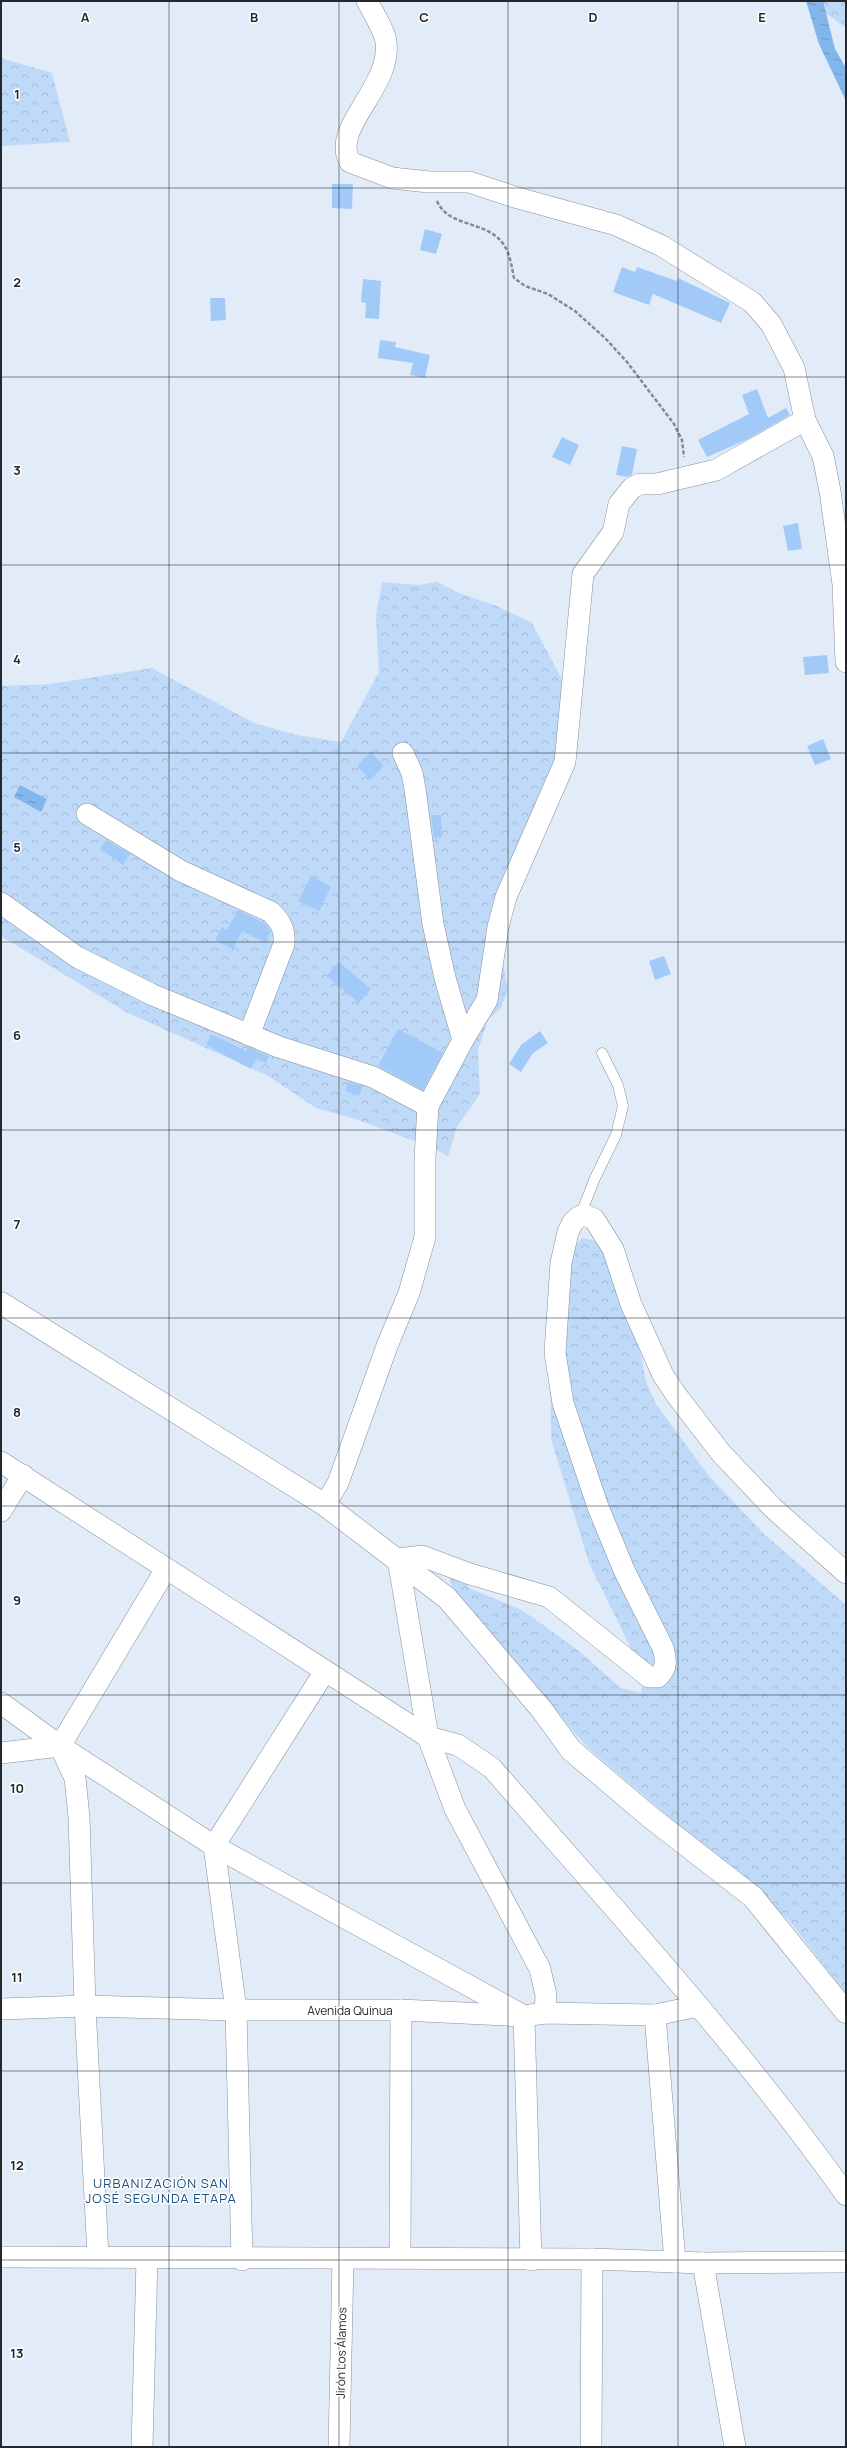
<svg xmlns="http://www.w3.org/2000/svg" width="847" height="2448" viewBox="0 0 847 2448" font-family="Manrope,sans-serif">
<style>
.forest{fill:url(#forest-crowns)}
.water{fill:url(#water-ripples)}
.building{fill:#a2caf8}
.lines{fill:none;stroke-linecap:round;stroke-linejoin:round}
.service-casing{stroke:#868f99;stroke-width:11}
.minor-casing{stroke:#868f99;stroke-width:22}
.tertiary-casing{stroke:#868f99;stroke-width:23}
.path{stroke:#838a92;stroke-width:2.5;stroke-dasharray:4 2;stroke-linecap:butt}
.service{stroke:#fff;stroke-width:10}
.minor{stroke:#fff;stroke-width:21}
.tertiary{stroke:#fff;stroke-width:22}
.grid{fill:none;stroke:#24282c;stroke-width:1;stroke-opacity:0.55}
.labels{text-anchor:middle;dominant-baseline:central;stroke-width:3;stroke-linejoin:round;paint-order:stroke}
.street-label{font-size:12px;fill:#24282c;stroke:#fff}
.neighbourhood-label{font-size:13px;letter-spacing:1px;fill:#1b4e80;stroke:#fff}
.grid-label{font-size:13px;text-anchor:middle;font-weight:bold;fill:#24282c;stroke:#fff;stroke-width:3;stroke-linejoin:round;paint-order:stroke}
</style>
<defs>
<pattern id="forest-crowns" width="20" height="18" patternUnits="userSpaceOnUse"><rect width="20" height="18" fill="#bfdaf9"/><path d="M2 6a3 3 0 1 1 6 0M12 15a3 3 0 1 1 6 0" fill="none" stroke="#a4bbd6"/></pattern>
<pattern id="water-ripples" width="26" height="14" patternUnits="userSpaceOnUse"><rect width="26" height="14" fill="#83b6ed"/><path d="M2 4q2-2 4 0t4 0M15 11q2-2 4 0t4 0" fill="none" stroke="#6b94c0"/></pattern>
</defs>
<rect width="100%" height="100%" fill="#e2ecf8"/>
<g class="forest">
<polygon points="809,1 846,1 846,28"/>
<polygon points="1,58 52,73 70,142 1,146"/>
<polygon points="382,582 418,585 437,582 459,593 497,606 532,623 568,691 569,737 532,843 501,953 508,990 501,1008 488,1020 478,1050 480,1094 457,1127 448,1156 428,1146 355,1119 316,1108 268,1076 126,1012 1,936 1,686 50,684 152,668 254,723 297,735 341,742 379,672 376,617"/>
<polygon points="582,1238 603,1242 638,1340 646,1382 656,1404 709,1476 763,1533 846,1605 846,1994 788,1919 587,1747 457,1599 443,1562 471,1589 522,1610 579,1651 621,1688 641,1693 644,1675 589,1563 551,1439 550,1343 574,1247"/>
</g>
<g class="water">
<polygon points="806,1 823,1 835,49 846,68 846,101 819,44"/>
<polygon points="20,785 47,799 41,812 14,797"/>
</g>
<g class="building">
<polygon points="332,184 353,184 352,209 332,208"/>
<polygon points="425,229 442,234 436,254 420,250"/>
<polygon points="622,267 635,272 637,267 677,281 678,278 730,303 721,323 653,294 649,305 613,292"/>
<polygon points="363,279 381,281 379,319 365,318 366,303 361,302"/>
<polygon points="210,298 225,298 226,320 211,321"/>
<polygon points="380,340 396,342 395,347 430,355 425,378 410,375 413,363 378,358"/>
<polygon points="757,389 768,418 786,408 790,415 746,440 707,457 698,440 749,414 742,395"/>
<polygon points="562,437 579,445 570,465 552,457"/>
<polygon points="622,446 637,449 632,475 627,477 616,475"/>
<polygon points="798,523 802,549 788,551 783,526"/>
<polygon points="827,655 829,673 805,675 803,657"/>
<polygon points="823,739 831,759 815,765 807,746"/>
<polygon points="371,752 384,766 370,780 357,766"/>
<polygon points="431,815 441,815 442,837 434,838"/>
<polygon points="106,840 130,854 123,865 100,849"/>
<polygon points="311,876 331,887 319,911 298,901"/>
<polygon points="238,910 266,924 271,932 265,943 242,931 233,949 215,940 222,927 227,930"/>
<polygon points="664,956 671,974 655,980 649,961"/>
<polygon points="339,962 371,989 359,1003 327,976"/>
<polygon points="398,1029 443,1053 423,1090 378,1066"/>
<polygon points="540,1031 548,1043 533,1053 521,1072 509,1064 521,1045"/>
<polygon points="211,1034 246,1051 248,1047 269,1056 266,1063 256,1059 251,1069 206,1045"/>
<polygon points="349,1082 363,1086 359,1096 345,1091"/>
</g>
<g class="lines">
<g class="service-casing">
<polyline id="service" points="580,1216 595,1178 616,1135 623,1106 618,1085 602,1053"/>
</g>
<g class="minor-casing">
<g id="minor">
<path d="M367,1C373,12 381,25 385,37C397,84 329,127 350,162L392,178L429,182H469L518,198L616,225L662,246L752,302L771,324L794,368L805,420L823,456L830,491L843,584L846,662"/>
<polyline points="403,753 412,773 415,789 433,924 445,978 463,1040"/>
<path d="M87,814L181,871L271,912C281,922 285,929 284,944L249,1035"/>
<polyline points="1,903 77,957 153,995 279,1047 373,1077 428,1106"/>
<path d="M1,1462L428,1737L458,1745L492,1768C613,1908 739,2044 846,2195"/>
<polyline points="325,1505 338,1483 387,1346 409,1293 425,1237 425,1158 428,1106 463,1040 487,1000 498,927 506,897 565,762 583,574 613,532 619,504 632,488 640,484 657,484 716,470 805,420"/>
<polyline points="1,1511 23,1475"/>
<polyline points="1,1703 60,1746 214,1846 524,2016 531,2260"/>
<polyline points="60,1746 75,1778 79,1817 85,2006 98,2256"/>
<polyline points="60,1746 166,1569"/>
<polyline points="1,1753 60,1746"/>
<polyline points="1,2009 85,2006 236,2010 401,2010 524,2016 545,2013 655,2015 698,2006"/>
<path d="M545,2013L546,1995L540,1969L455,1809L428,1737L398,1559L422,1556L470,1574L549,1597L649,1677H658C668,1667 666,1660 663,1648L624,1570L598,1507L563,1403L555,1353L561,1263L568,1232L573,1222L580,1216H587L594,1219L613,1249L631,1304L663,1375L677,1396L721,1453L773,1508L846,1573"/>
<polyline points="655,2015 675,2262"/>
<polyline points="1,2257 592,2259 703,2263 846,2262"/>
<polyline points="400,2258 401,2010"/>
<polyline points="242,2260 236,2010 214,1846 325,1671"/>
<polyline points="703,2263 735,2447"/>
<polyline points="142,2447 147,2259"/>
<polyline points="339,2447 343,2259"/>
<polyline points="591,2447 592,2259"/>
</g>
</g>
<g class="tertiary-casing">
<polyline id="tertiary" points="1,1303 325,1505 447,1598 542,1710 571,1750 650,1817 753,1897 846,2012"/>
</g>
<path class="path" d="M437,201C448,228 488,220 504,245C510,254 512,268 514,278L525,286L548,294L575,311L605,338L627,362L674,424L682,440L684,457"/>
<use href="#service" class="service"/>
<use href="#minor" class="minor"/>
<use href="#tertiary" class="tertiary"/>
</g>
<path class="grid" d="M169,1V2447M339,1V2447M508,1V2447M678,1V2447M1,188H846M1,377H846M1,565H846M1,753H846M1,942H846M1,1130H846M1,1318H846M1,1506H846M1,1695H846M1,1883H846M1,2071H846M1,2260H846"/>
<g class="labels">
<g class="street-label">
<text x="350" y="2010">Avenida Quinua</text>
<text transform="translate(341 2353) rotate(-89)">Jirón Los Álamos</text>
</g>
<g class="neighbourhood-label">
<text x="161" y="2183">URBANIZACIÓN SAN<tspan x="161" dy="15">JOSÉ SEGUNDA ETAPA</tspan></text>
</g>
</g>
<g class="grid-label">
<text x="85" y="22">A</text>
<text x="254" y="22">B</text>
<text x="424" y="22">C</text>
<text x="593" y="22">D</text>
<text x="762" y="22">E</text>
<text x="17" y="99">1</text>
<text x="17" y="287">2</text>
<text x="17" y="475">3</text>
<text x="17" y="664">4</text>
<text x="17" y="852">5</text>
<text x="17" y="1040">6</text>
<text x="17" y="1229">7</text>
<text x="17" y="1417">8</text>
<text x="17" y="1605">9</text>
<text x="17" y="1793">10</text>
<text x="17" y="1982">11</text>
<text x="17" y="2170">12</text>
<text x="17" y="2358">13</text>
</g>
<rect width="847" height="2448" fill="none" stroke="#24282c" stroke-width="4"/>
</svg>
